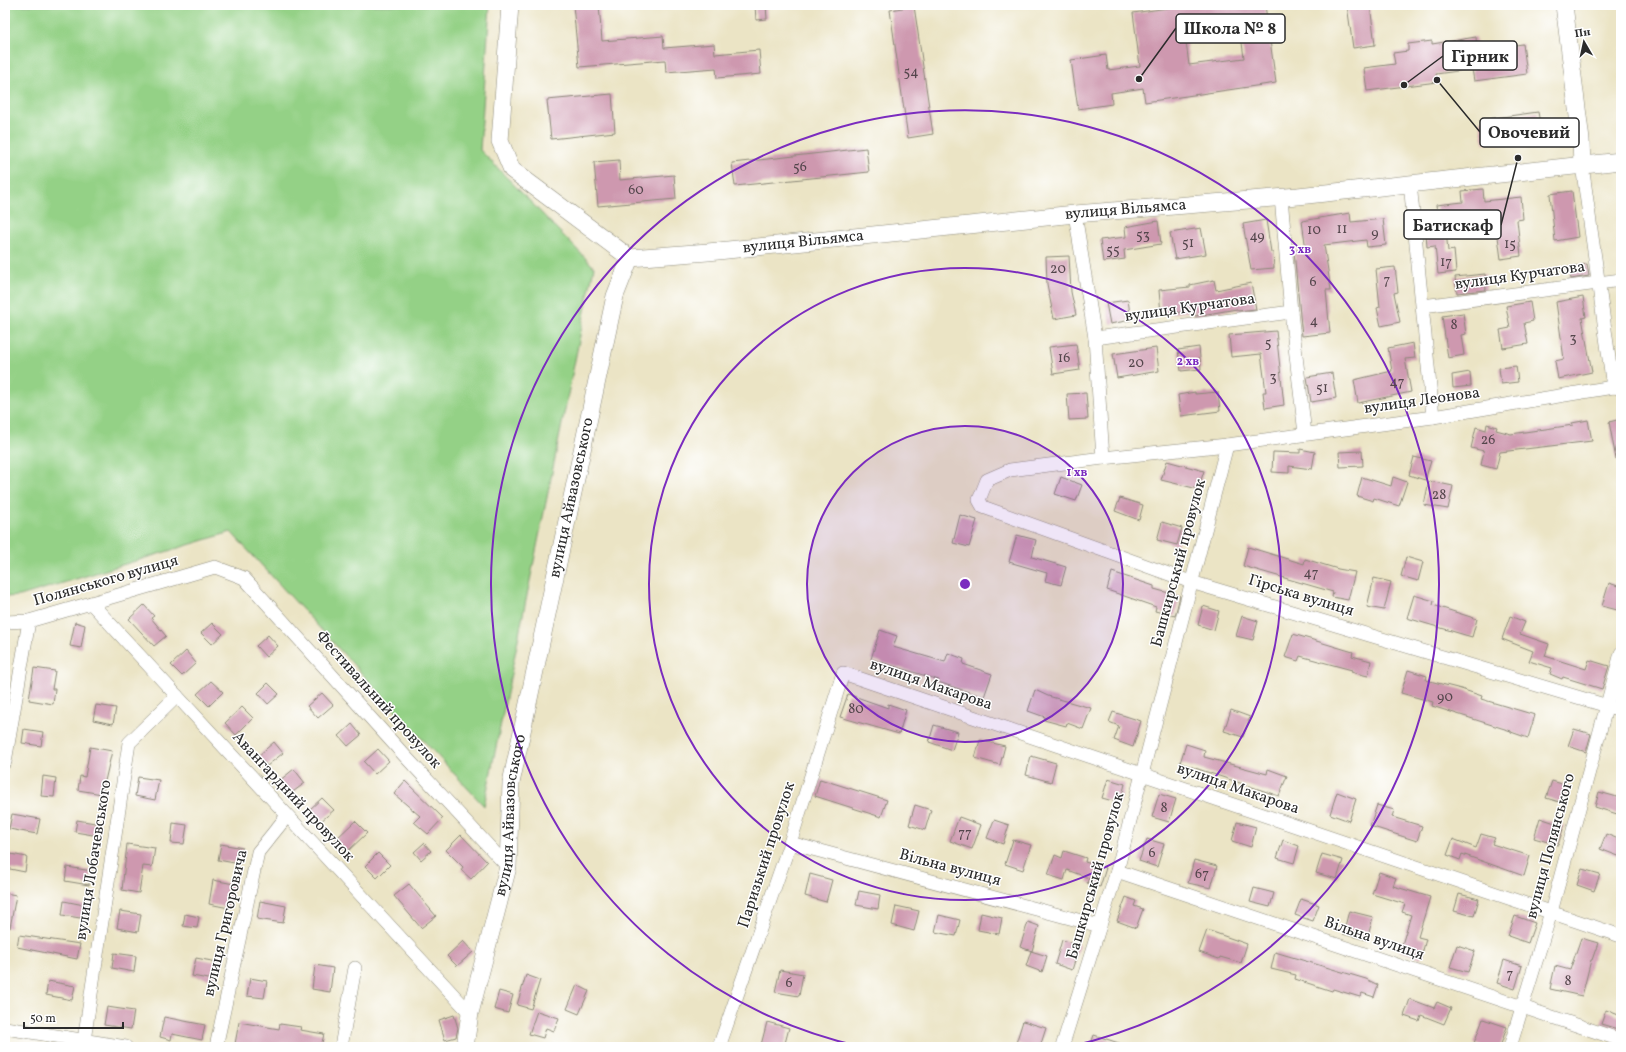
<svg xmlns="http://www.w3.org/2000/svg" width="1626" height="1052" viewBox="0 0 1626 1052" font-family="Vollkorn,serif">
<style>
.green{fill:#94d186;stroke:#607e58}
.building{fill:#ce98af;fill-rule:evenodd}
.lines{fill:none;stroke-linecap:round;stroke-linejoin:round}
.minor-casing{stroke:#8b8878;stroke-width:14}
.tertiary-casing{stroke:#8b8878;stroke-width:18}
.minor{stroke:#fff;stroke-width:13}
.tertiary{stroke:#fff;stroke-width:17}
.ring{fill:none;stroke:#7b2cbf;stroke-width:2}
.labels{text-anchor:middle;dominant-baseline:central;stroke-width:3;stroke-linejoin:round;paint-order:stroke}
.number-label{font-size:14px;fill:#54464c}
.street-label{font-size:16px;fill:#2b2b2b;stroke:#fff}
.centre{fill:#7b2cbf;stroke:#fff;stroke-width:2}
.ring-label{font-size:12px;text-anchor:middle;font-weight:bold;fill:#7b2cbf;stroke:#fff;stroke-width:3;stroke-linejoin:round;paint-order:stroke}
.leader{fill:none;stroke:#2b2b2b;stroke-width:1.5}
.callout-dot{fill:#2b2b2b;stroke:#fff;stroke-width:1.5}
.callout{fill:#fff;stroke:#2b2b2b;stroke-width:1.5}
.callout-label{font-size:17px;text-anchor:middle;font-weight:bold;fill:#2b2b2b}
</style>
<rect width="100%" height="100%" fill="#fff"/>
<filter id="ink" filterUnits="userSpaceOnUse"><feTurbulence type="fractalNoise" baseFrequency=".025" numOctaves="2"/><feDisplacementMap in="SourceGraphic" scale="8" xChannelSelector="R" yChannelSelector="G"/><feConvolveMatrix kernelMatrix="1 2 1 2 8 2 1 2 1" color-interpolation-filters="sRGB"/></filter>
<filter id="wash" filterUnits="userSpaceOnUse"><feTurbulence type="fractalNoise" baseFrequency=".012" numOctaves="4" result="noise"/><feDisplacementMap in="SourceGraphic" scale="16" xChannelSelector="R" yChannelSelector="G"/><feGaussianBlur stdDeviation="0.9" result="paint"/><feColorMatrix in="noise" values="0 0 0 0 0 0 0 0 0 0 0 0 0 0 0 0 0 1.4 0 .05"/><feComposite in="paint" operator="in"/></filter>
<g filter="url(#wash)">
<rect width="100%" height="100%" fill="#ebe4c5"/>
<polygon class="green" points="5,5 490,5 480,150 594,267 484,806 231,532 20,596 5,597"/>
<g id="blocks">
<g class="building">
<polygon points="573,5 599,5 602,41 663,36 664,48 714,44 715,54 759,50 761,74 717,78 716,68 666,72 665,60 579,67"/>
<polygon points="755,5 766,5 767,19 756,20"/>
<path d="M1189,5H1265L1276,83L1145,102L1143,88L1111,93L1112,104L1078,109L1071,60L1106,55L1108,70L1140,66L1133,13ZM1239,20L1244,58L1189,65L1184,27Z"/>
<polygon points="1347,5 1370,5 1375,45 1353,48"/>
<polygon points="914,6 933,134 908,138 890,10"/>
<polygon points="1476,37 1477,50 1523,44 1527,74 1474,81 1472,69 1436,74 1437,82 1367,91 1364,68 1395,64 1393,53 1408,51 1408,44 1432,41 1432,44"/>
<polygon points="612,94 615,132 551,139 547,100"/>
<polygon points="1538,112 1542,135 1484,144 1480,120"/>
<polygon points="866,148 869,172 735,186 732,163"/>
<polygon points="619,160 620,180 674,175 676,199 598,206 594,162"/>
<polygon points="1483,189 1484,201 1521,197 1523,219 1517,220 1521,256 1501,259 1496,222 1489,223 1488,214 1456,217 1457,222 1439,225 1436,205 1463,202 1462,191"/>
<polygon points="1572,191 1578,237 1555,241 1550,194"/>
<polygon points="1350,213 1351,222 1383,219 1386,245 1367,247 1366,240 1324,245 1331,290 1326,290 1330,333 1302,336 1294,251 1306,250 1302,221"/>
<polygon points="1266,220 1271,252 1273,252 1274,268 1251,270 1243,224"/>
<polygon points="1158,221 1161,244 1124,250 1125,259 1103,262 1100,240 1126,237 1125,227"/>
<polygon points="1201,228 1206,254 1175,259 1170,233"/>
<polygon points="1446,231 1448,251 1454,250 1456,272 1438,274 1435,246 1427,247 1426,233"/>
<polygon points="1069,256 1071,292 1076,315 1054,319 1047,284 1046,257"/>
<polygon points="1587,264 1589,276 1571,279 1569,267"/>
<polygon points="1395,267 1398,292 1394,293 1400,322 1381,326 1377,308 1380,307 1376,269"/>
<polygon points="1485,274 1486,290 1457,293 1455,277"/>
<polygon points="1214,280 1216,290 1251,283 1256,309 1238,311 1237,309 1195,316 1194,311 1161,314 1159,290 1190,287 1190,285"/>
<polygon points="1583,297 1586,317 1582,318 1592,372 1558,379 1555,361 1564,359 1556,302"/>
<polygon points="1128,300 1131,320 1110,324 1106,303"/>
<polygon points="1530,302 1533,321 1524,323 1528,344 1503,348 1500,330 1510,328 1506,306"/>
<polygon points="1463,313 1466,334 1461,335 1464,355 1448,358 1442,316"/>
<polygon points="1276,331 1284,405 1265,408 1263,392 1266,392 1261,354 1231,357 1229,335"/>
<polygon points="1413,343 1415,358 1405,359 1411,392 1358,403 1354,380 1392,371 1388,348"/>
<polygon points="1076,344 1080,370 1053,374 1049,347"/>
<polygon points="1199,347 1201,369 1181,371 1178,350"/>
<polygon points="1156,348 1159,371 1117,378 1113,354"/>
<polygon points="1516,366 1518,382 1501,384 1499,368"/>
<polygon points="1470,372 1471,386 1453,388 1452,375"/>
<polygon points="1332,373 1336,398 1311,402 1307,377"/>
<polygon points="1195,392 1195,394 1218,392 1220,411 1181,416 1178,395"/>
<polygon points="1086,393 1088,419 1069,420 1067,394"/>
<polygon points="1621,419 1621,458 1616,459 1609,422"/>
<polygon points="1588,420 1592,441 1500,452 1496,469 1481,465 1484,451 1471,448 1476,427 1486,430 1487,424 1497,427 1496,430 1511,434 1573,425 1572,423"/>
<polygon points="1300,449 1315,452 1312,469 1289,466 1289,473 1272,472 1273,452 1300,453"/>
<polygon points="1362,451 1363,466 1340,467 1339,452"/>
<polygon points="1414,457 1431,461 1425,480 1409,475"/>
<polygon points="1167,461 1204,471 1198,489 1161,480"/>
<polygon points="1061,477 1082,485 1076,501 1055,494"/>
<polygon points="1362,477 1391,486 1393,477 1407,482 1399,506 1374,498 1373,501 1357,496"/>
<polygon points="1429,481 1453,486 1448,509 1424,505"/>
<polygon points="1120,498 1143,505 1139,520 1115,511"/>
<polygon points="960,515 977,520 969,547 953,543"/>
<polygon points="1162,522 1182,528 1177,545 1157,540"/>
<polygon points="1017,535 1036,540 1032,557 1066,567 1061,585 1045,581 1047,573 1009,562"/>
<polygon points="1248,547 1304,564 1305,559 1338,569 1355,572 1348,600 1332,597 1333,592 1243,566"/>
<polygon points="1406,557 1423,562 1418,581 1401,576"/>
<polygon points="1112,572 1154,586 1154,589 1180,596 1175,616 1155,611 1156,607 1107,590"/>
<polygon points="1374,578 1391,582 1384,610 1367,607"/>
<polygon points="1609,583 1621,587 1621,611 1602,606"/>
<polygon points="1414,595 1434,601 1433,605 1477,619 1472,637 1407,618"/>
<polygon points="144,605 154,616 151,618 166,636 154,646 129,619"/>
<polygon points="1203,606 1219,611 1214,630 1198,625"/>
<polygon points="1242,616 1258,621 1253,640 1236,636"/>
<polygon points="1510,616 1525,622 1520,634 1549,644 1545,656 1586,669 1589,660 1609,666 1602,689 1563,677 1562,679 1550,674 1552,668 1529,661 1533,651 1502,639"/>
<polygon points="75,622 85,625 81,648 70,646"/>
<polygon points="212,623 223,634 212,644 201,633"/>
<polygon points="880,630 897,636 893,647 945,662 948,653 964,659 963,664 992,674 984,697 938,682 939,680 871,659"/>
<polygon points="1293,634 1353,652 1352,656 1371,661 1368,676 1351,672 1352,670 1300,656 1298,661 1285,657"/>
<polygon points="268,635 278,646 266,657 256,646"/>
<polygon points="186,651 196,663 182,676 171,665"/>
<polygon points="34,668 55,671 52,689 55,689 53,704 29,700"/>
<polygon points="1408,670 1427,676 1426,680 1461,689 1482,696 1481,699 1535,715 1528,738 1511,732 1511,731 1432,706 1433,702 1401,693"/>
<polygon points="211,681 223,692 209,706 197,694"/>
<polygon points="268,683 279,694 268,704 258,693"/>
<polygon points="1035,690 1048,696 1091,708 1083,729 1067,723 1066,726 1044,720 1045,717 1028,711"/>
<polygon points="322,693 333,705 318,718 307,706"/>
<polygon points="848,694 888,708 888,704 906,710 899,734 840,717"/>
<polygon points="96,705 116,708 113,724 93,720"/>
<polygon points="242,707 253,718 236,735 225,723"/>
<polygon points="1231,710 1250,717 1243,737 1224,731"/>
<polygon points="1113,712 1141,721 1133,747 1114,740 1119,726 1109,722"/>
<polygon points="352,724 361,735 348,746 339,736"/>
<polygon points="934,725 958,732 952,750 929,742"/>
<polygon points="24,729 43,732 41,746 22,743"/>
<polygon points="1574,729 1591,734 1586,752 1568,746"/>
<polygon points="980,740 1005,746 1000,765 975,758"/>
<polygon points="274,742 283,753 267,766 258,756"/>
<polygon points="1186,744 1205,750 1204,757 1267,774 1268,769 1287,776 1279,796 1180,763"/>
<polygon points="90,747 112,751 102,794 78,790 80,776 85,777"/>
<polygon points="378,749 389,761 375,774 364,762"/>
<polygon points="1031,756 1056,763 1051,782 1026,775"/>
<polygon points="294,769 305,783 290,794 279,781"/>
<polygon points="43,776 56,778 54,797 41,796"/>
<polygon points="138,777 159,780 155,800 135,796"/>
<polygon points="820,779 887,800 881,817 815,796"/>
<polygon points="1108,779 1125,784 1120,803 1102,798"/>
<polygon points="405,781 443,818 428,834 414,822 420,816 394,794"/>
<polygon points="1552,781 1569,786 1563,803 1546,798"/>
<polygon points="1337,792 1356,799 1349,821 1330,814"/>
<polygon points="1599,792 1621,798 1617,814 1595,807"/>
<polygon points="1159,794 1176,799 1169,822 1152,817"/>
<polygon points="322,798 334,810 320,822 309,810"/>
<polygon points="915,805 931,810 925,830 909,825"/>
<polygon points="1377,805 1394,810 1392,817 1422,826 1417,841 1370,826"/>
<polygon points="12,814 40,819 37,834 9,829"/>
<polygon points="959,817 981,825 972,849 950,841"/>
<polygon points="1540,818 1564,826 1558,845 1534,838"/>
<polygon points="77,820 101,824 99,836 75,832"/>
<polygon points="994,820 1009,825 1003,844 987,838"/>
<polygon points="355,821 367,833 347,852 335,840"/>
<polygon points="1237,822 1256,827 1251,847 1232,841"/>
<polygon points="173,823 187,825 184,844 171,843"/>
<polygon points="1481,834 1495,838 1492,844 1530,856 1524,876 1462,854 1460,860 1447,855 1453,839 1476,848"/>
<polygon points="1606,834 1621,840 1621,857 1600,849"/>
<polygon points="461,835 487,862 471,879 461,870 463,867 446,850"/>
<polygon points="1147,839 1164,844 1157,867 1139,861"/>
<polygon points="1013,840 1031,845 1023,870 1005,864"/>
<polygon points="1283,840 1299,846 1294,863 1277,858"/>
<polygon points="424,843 431,851 421,860 414,852"/>
<polygon points="127,844 155,848 152,867 143,866 139,893 122,890"/>
<polygon points="221,844 243,848 240,864 218,860"/>
<polygon points="1064,851 1086,858 1085,862 1106,868 1100,887 1087,883 1089,878 1067,870 1064,880 1048,875 1055,855 1062,858"/>
<polygon points="5,853 27,857 25,872 5,868"/>
<polygon points="378,853 390,865 377,878 365,866"/>
<polygon points="1322,854 1343,860 1337,879 1316,873"/>
<polygon points="1194,860 1217,866 1211,888 1188,883"/>
<polygon points="67,867 92,871 89,885 65,881"/>
<polygon points="1582,869 1600,874 1594,891 1577,885"/>
<polygon points="1379,872 1396,878 1393,886 1430,897 1418,937 1426,939 1421,958 1400,951 1411,915 1402,912 1405,904 1372,894"/>
<polygon points="810,874 832,880 826,902 805,896"/>
<polygon points="213,880 234,884 229,908 209,904"/>
<polygon points="409,884 436,916 421,928 394,896"/>
<polygon points="1254,888 1274,893 1270,907 1250,902"/>
<polygon points="859,891 880,895 878,909 856,905"/>
<polygon points="5,893 16,895 10,928 5,927"/>
<polygon points="1459,894 1479,899 1474,916 1454,911"/>
<polygon points="1126,897 1136,901 1134,906 1143,909 1136,928 1117,921"/>
<polygon points="1301,899 1319,905 1313,921 1295,915"/>
<polygon points="64,901 89,906 86,919 62,915"/>
<polygon points="260,901 286,906 283,923 257,919"/>
<polygon points="896,906 919,911 914,931 892,925"/>
<polygon points="120,911 141,914 138,932 117,928"/>
<polygon points="1349,911 1373,917 1367,940 1343,934"/>
<polygon points="981,913 1002,918 999,934 978,930"/>
<polygon points="185,914 199,917 197,928 183,926"/>
<polygon points="939,915 960,920 956,936 935,932"/>
<polygon points="1515,916 1535,923 1528,943 1508,936"/>
<polygon points="1028,922 1039,926 1032,951 1020,947"/>
<polygon points="1207,930 1247,944 1241,963 1220,957 1219,959 1199,952"/>
<polygon points="19,935 80,944 77,959 17,947"/>
<polygon points="1581,938 1598,943 1592,960 1591,960 1582,996 1550,989 1555,966 1570,970"/>
<polygon points="1062,940 1080,945 1072,970 1055,964"/>
<polygon points="463,941 473,952 457,966 447,956"/>
<polygon points="1457,945 1475,951 1468,972 1450,967"/>
<polygon points="1031,951 1047,956 1042,972 1026,966"/>
<polygon points="1275,952 1366,979 1378,985 1374,997 1362,993 1360,997 1333,989 1332,991 1295,979 1296,975 1271,969"/>
<polygon points="114,953 136,956 134,972 112,968"/>
<polygon points="196,958 217,962 214,980 192,976"/>
<polygon points="1504,960 1522,966 1515,989 1497,983"/>
<polygon points="315,965 333,968 330,992 312,989"/>
<polygon points="780,970 803,974 799,996 775,992"/>
<polygon points="526,975 540,980 531,1009 517,1005"/>
<polygon points="250,978 267,981 264,998 247,996"/>
<polygon points="48,981 75,986 72,1000 46,995"/>
<polygon points="577,985 589,991 579,1014 567,1009"/>
<polygon points="499,991 513,995 508,1013 494,1009"/>
<polygon points="1410,999 1434,1008 1437,1002 1451,1008 1444,1024 1421,1015 1419,1021 1404,1016"/>
<polygon points="107,1007 134,1011 131,1029 104,1025"/>
<polygon points="1606,1010 1621,1016 1621,1030 1601,1024"/>
<polygon points="537,1011 559,1018 554,1031 546,1028 543,1038 529,1034"/>
<polygon points="454,1015 458,1028 456,1037 445,1040 439,1020"/>
<polygon points="164,1017 205,1025 202,1040 172,1034 171,1040 160,1037"/>
<polygon points="1483,1019 1507,1027 1500,1047 1485,1047 1474,1043"/>
<polygon points="1023,1021 1046,1028 1040,1047 1029,1047 1016,1043"/>
<polygon points="239,1022 279,1029 280,1024 301,1027 300,1030 324,1034 321,1047 257,1047 235,1044"/>
<polygon points="767,1022 789,1028 784,1047 770,1047 761,1045"/>
<polygon points="1094,1035 1125,1045 1124,1047 1090,1047"/>
</g>
</g>
</g>
<g filter="url(#ink)">
<use href="#blocks" fill-opacity="0" stroke="#8b8878" stroke-width="1"/>
<g class="lines">
<g class="minor-casing">
<g id="minor">
<polyline points="1582,165 1613,387"/>
<polyline points="1410,183 1433,417"/>
<polyline points="1281,197 1291,312 1305,434"/>
<polyline points="1423,306 1621,280"/>
<polyline points="1095,338 1291,312"/>
<polyline points="1227,445 1433,417 1613,387 1621,388"/>
<polyline points="1103,458 1010,470 987,480 979,500 983,507 1191,582 1621,710"/>
<polyline points="91,603 470,1013"/>
<polyline points="5,622 29,621 215,567 244,578 404,755 508,867"/>
<polyline points="5,762 29,621"/>
<polyline points="790,843 1100,926"/>
<polyline points="1117,871 1621,1040"/>
<polyline points="5,1028 126,1047"/>
<polyline points="83,1047 129,743 177,696"/>
<polyline points="216,1047 258,852 287,816"/>
<polyline points="341,1047 355,968"/>
<polyline points="719,1047 790,843 843,673 1621,936"/>
<polyline points="1062,1047 1117,871 1227,445 1103,458 1095,338 1075,214"/>
<polyline points="1510,1047 1551,912 1621,653"/>
</g>
</g>
<g class="tertiary-casing">
<g id="tertiary">
<polyline points="510,5 500,141 512,170 630,258"/>
<polyline points="1564,5 1581,140 1582,165"/>
<path id="s1" d="M630,258L708,252L1075,214L1298,196L1621,161"/>
<path id="s2" d="M465,1047L470,1013L508,867L511,783L615,296L630,258"/>
</g>
</g>
<use href="#minor" class="minor"/>
<use href="#tertiary" class="tertiary"/>
</g>
</g>
<circle cx="965" cy="584" r="158" fill="#7b2cbf" fill-opacity=".12"/>
<g class="ring">
<circle cx="965" cy="584" r="158"/>
<circle cx="965" cy="584" r="316"/>
<path d="M862 1047A474 474 0 1 1 1068 1047"/>
</g>
<g class="labels">
<g class="number-label">
<text x="911" y="72">54</text>
<text x="800" y="167">56</text>
<text x="636" y="190">60</text>
<text x="1342" y="229">11</text>
<text x="1314" y="230">10</text>
<text x="1375" y="233">9</text>
<text x="1143" y="235">53</text>
<text x="1257" y="236">49</text>
<text x="1188" y="243">51</text>
<text x="1510" y="244">15</text>
<text x="1113" y="250">55</text>
<text x="1446" y="262">17</text>
<text x="1058" y="269">20</text>
<text x="1387" y="280">7</text>
<text x="1313" y="282">6</text>
<text x="1314" y="321">4</text>
<text x="1454" y="325">8</text>
<text x="1573" y="338">3</text>
<text x="1268" y="343">5</text>
<text x="1064" y="358">16</text>
<text x="1136" y="363">20</text>
<text x="1273" y="377">3</text>
<text x="1397" y="382">47</text>
<text x="1322" y="388">51</text>
<text x="1488" y="440">26</text>
<text x="1439" y="495">28</text>
<text x="1311" y="573">47</text>
<text x="1445" y="697">90</text>
<text x="856" y="709">80</text>
<text x="1164" y="808">8</text>
<text x="965" y="833">77</text>
<text x="1152" y="853">6</text>
<text x="1202" y="874">67</text>
<text x="1510" y="974">7</text>
<text x="1568" y="981">8</text>
<text x="789" y="983">6</text>
</g>
<g class="street-label">
<text stroke="none"><textPath href="#s1" startOffset="498">вулиця Вільямса</textPath></text>
<text stroke="none"><textPath href="#s1" startOffset="174">вулиця Вільямса</textPath></text>
<text transform="translate(1520 276) rotate(-8)">вулиця Курчатова</text>
<text transform="translate(1190 308) rotate(-8)">вулиця Курчатова</text>
<text transform="translate(1422 401) rotate(-8)">вулиця Леонова</text>
<text stroke="none"><textPath href="#s2" startOffset="561">вулиця Айвазовського</textPath></text>
<text transform="translate(1179 563) rotate(-75)">Башкирський провулок</text>
<text transform="translate(106 581) rotate(-16)">Полянського вулиця</text>
<text transform="translate(1301 596) rotate(17)">Гірська вулиця</text>
<text transform="translate(931 685) rotate(19)">вулиця Макарова</text>
<text transform="translate(378 700) rotate(48)">Фестивальний провулок</text>
<text transform="translate(1238 789) rotate(19)">вулиця Макарова</text>
<text transform="translate(293 797) rotate(47)">Авангардний провулок</text>
<text stroke="none"><textPath href="#s2" startOffset="237">вулиця Айвазовського</textPath></text>
<text transform="translate(1551 846) rotate(-75)">вулиця Полянського</text>
<text transform="translate(767 855) rotate(-72)">Паризький провулок</text>
<text transform="translate(94 860) rotate(-81)">вулиця Лобачевського</text>
<text transform="translate(950 868) rotate(15)">Вільна вулиця</text>
<text transform="translate(1096 876) rotate(-74)">Башкирський провулок</text>
<text transform="translate(226 923) rotate(-77)">вулиця Григоровича</text>
<text transform="translate(1374 939) rotate(19)">Вільна вулиця</text>
</g>
</g>
<circle cx="965" cy="584" r="6" class="centre"/>
<g class="ring-label">
<text x="1300" y="253">3 хв</text>
<text x="1188" y="365">2 хв</text>
<text x="1077" y="476">1 хв</text>
</g>
<path class="leader" d="M1139 79L1176 28M1404 85L1443 56M1437 80L1480 132M1518 158L1501 225"/>
<g class="callout-dot">
<circle cx="1139" cy="79" r="4"/>
<circle cx="1404" cy="85" r="4"/>
<circle cx="1437" cy="80" r="4"/>
<circle cx="1518" cy="158" r="4"/>
</g>
<g class="callout">
<rect x="1176" y="14" width="109" height="29" rx="4"/>
<rect x="1443" y="41" width="74" height="29" rx="4"/>
<rect x="1480" y="118" width="99" height="29" rx="4"/>
<rect x="1404" y="210" width="97" height="29" rx="4"/>
</g>
<g class="callout-label">
<text x="1230" y="34">Школа № 8</text>
<text x="1480" y="62">Гірник</text>
<text x="1529" y="138">Овочевий</text>
<text x="1453" y="231">Батискаф</text>
</g>
<rect width="1626" height="1052" fill="none" stroke="#fff" stroke-width="20"/>
<g transform="translate(1584 42) rotate(351)" stroke="#ffffff" stroke-width="3" paint-order="stroke">
<path d="M0-3L7 15L0 10L-7 15Z" fill="#2b2b2b"/>
<text y="-6" font-size="11" font-weight="bold" text-anchor="middle" fill="#2b2b2b">Пн</text>
</g>
<path d="M24 1022v6h99v-6" fill="none" stroke="#2b2b2b" stroke-width="2"/>
<text x="30" y="1022" font-size="12" fill="#2b2b2b" stroke="#ffffff" stroke-width="3" paint-order="stroke">50 m</text>
</svg>
